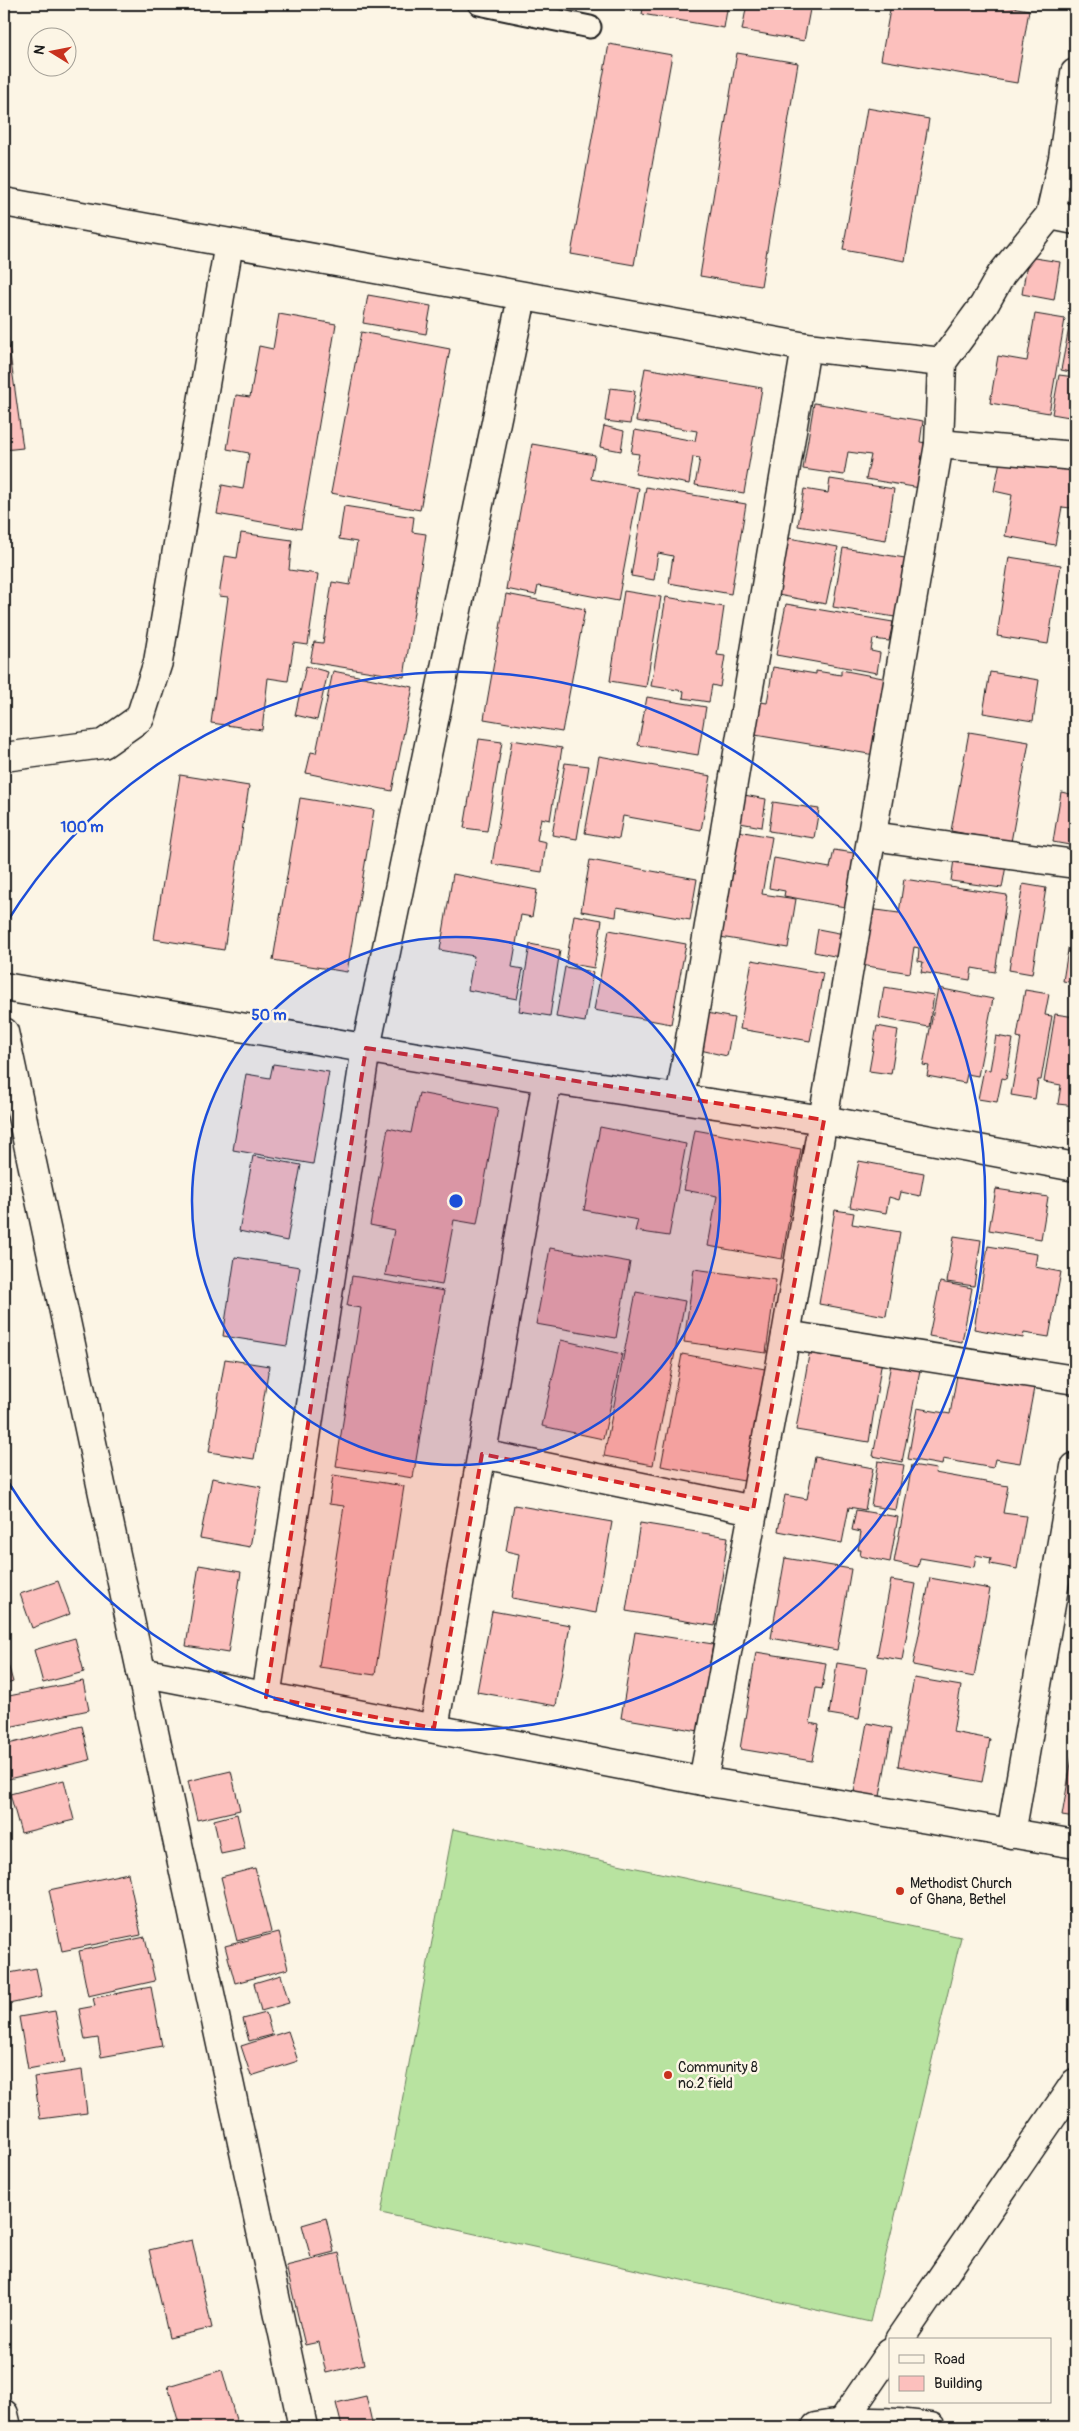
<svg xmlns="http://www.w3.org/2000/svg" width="1079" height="2431" viewBox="0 0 1079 2431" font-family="Pangolin,sans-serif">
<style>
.pitch{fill:#b8e3a0;stroke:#6a805e}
.building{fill:#fcc0bd;stroke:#1c1c1c}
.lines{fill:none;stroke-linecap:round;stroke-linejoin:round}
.lane-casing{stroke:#1c1c1c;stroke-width:25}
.street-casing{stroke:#1c1c1c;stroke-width:31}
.secondary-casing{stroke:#1c1c1c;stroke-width:31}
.lane{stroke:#fcf5e5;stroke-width:21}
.street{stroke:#fcf5e5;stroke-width:28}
.secondary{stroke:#fcf5e5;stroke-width:28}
.marked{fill:#d62828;fill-opacity:0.2;stroke:#d62828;stroke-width:4;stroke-dasharray:10 6;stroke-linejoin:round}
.ring{fill:none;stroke:#1d4ed8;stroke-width:2.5}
.poi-dot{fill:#c8321e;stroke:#fcf5e5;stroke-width:2}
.labels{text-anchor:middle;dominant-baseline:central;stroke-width:5;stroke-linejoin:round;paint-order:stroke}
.poi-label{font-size:14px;fill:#1c1c1c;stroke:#fcf5e5;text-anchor:start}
.centre{fill:#1d4ed8;stroke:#fcf5e5;stroke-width:2.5}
.ring-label{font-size:15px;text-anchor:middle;font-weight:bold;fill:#1d4ed8;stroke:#fcf5e5;stroke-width:5;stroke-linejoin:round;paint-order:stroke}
</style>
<rect width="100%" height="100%" fill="#fcf5e5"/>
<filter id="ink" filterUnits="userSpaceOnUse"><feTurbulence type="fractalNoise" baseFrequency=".02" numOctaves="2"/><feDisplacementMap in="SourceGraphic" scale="10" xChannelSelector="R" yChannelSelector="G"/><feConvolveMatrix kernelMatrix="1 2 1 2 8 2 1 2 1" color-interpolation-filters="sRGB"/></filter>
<g filter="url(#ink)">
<polygon class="pitch" points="453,1829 961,1937 870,2322 381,2213"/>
<g class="building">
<polygon points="644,4 728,4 724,28 642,14"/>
<polygon points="747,4 811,4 804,41 742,30"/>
<polygon points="891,4 992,4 1029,10 1017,83 881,60"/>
<polygon points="609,44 672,55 634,265 571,254"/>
<polygon points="737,53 798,63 761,286 700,276"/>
<polygon points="867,108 929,119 905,261 843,250"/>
<polygon points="1028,257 1060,262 1054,300 1022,294"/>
<polygon points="368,295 431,306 426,334 363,323"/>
<polygon points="1075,296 1075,373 1061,370"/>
<polygon points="4,311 23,448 4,450"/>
<polygon points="279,314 336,324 301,529 217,514 222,485 243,489 249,453 227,449 236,395 250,397 259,346 273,349"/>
<polygon points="1035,314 1065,319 1049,413 990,403 998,356 1027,361"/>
<polygon points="361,332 450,349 420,510 331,493"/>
<polygon points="645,368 762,388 744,493 695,485 700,458 693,457 689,484 635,474 639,454 631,453 635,430 695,441 697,431 636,421"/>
<polygon points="1059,375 1075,377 1075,418 1052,414"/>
<polygon points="610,388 635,391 630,424 605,421"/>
<polygon points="814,403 923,421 920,442 934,444 926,489 866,479 871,455 848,452 844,475 803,469"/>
<polygon points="604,426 624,431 621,451 600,447"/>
<polygon points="532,444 595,455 591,479 639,488 618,601 538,586 536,595 506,589"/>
<polygon points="1002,451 1075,465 1075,482 1071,508 1062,507 1055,545 1005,536 1012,495 994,491"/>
<polygon points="830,479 894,489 886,540 798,526 804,489 828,493"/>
<polygon points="646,487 746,504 731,594 669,583 673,556 658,553 654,580 631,576"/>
<polygon points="344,506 414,517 412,532 426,534 404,677 310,662 314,642 323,643 332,582 350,585 357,542 339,539"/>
<polygon points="1075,531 1075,556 1071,556"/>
<polygon points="241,533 292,540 289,570 318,574 308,645 294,643 288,681 268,678 262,730 211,723 228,597 219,596 225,556 237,558"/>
<polygon points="789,538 838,547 826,604 778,595"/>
<polygon points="843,548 905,558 895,617 833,607"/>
<polygon points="1009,557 1061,565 1048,644 997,636"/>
<polygon points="624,591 661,597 646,687 610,681"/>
<polygon points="506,594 585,609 562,732 484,719"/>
<polygon points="666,597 724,607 717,655 725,656 720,687 712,685 709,702 683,698 684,691 651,686"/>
<polygon points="786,604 893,622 889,641 873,639 871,651 880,653 877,673 776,655"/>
<polygon points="306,666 328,672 317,720 295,715"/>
<polygon points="773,667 816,674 816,671 841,675 841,670 888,679 875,755 755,735 761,702 767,703"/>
<polygon points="333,671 413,687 392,791 306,773 311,752 316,753"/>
<polygon points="990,672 1039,680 1033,721 983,713"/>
<polygon points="647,697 706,707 698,755 638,745"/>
<polygon points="969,732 1029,742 1011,842 951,831"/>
<polygon points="479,739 502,742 487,831 464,828"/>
<polygon points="512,740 562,748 550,820 541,818 537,840 546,842 542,872 492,864"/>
<polygon points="599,756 711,776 701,830 623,816 619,839 585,833"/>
<polygon points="565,763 589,766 577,839 552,835"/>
<polygon points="180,775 249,786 224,950 154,939"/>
<polygon points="1061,792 1075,795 1075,846 1053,842"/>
<polygon points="744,795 766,799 762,827 740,823"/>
<polygon points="300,798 374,810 347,972 273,960"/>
<polygon points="773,802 819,809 814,838 769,831"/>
<polygon points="738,831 772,837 762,894 796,899 788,948 720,937"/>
<polygon points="834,850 854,853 845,907 784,896 785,891 769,888 774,858 830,868"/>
<polygon points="955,852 1007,860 1002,888 951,881"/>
<polygon points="590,860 697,879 690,920 617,907 616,917 581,911"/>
<polygon points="453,874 537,890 532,917 521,915 512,967 523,969 517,999 468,990 474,956 440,950"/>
<polygon points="904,879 1007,895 995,972 972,968 970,980 921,972 923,962 918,961 919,948 914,947 910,973 861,965 869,909 899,913"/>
<polygon points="1023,884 1046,888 1032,974 1009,970"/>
<polygon points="1075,906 1075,983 1063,981"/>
<polygon points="574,915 602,920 594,968 566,963"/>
<polygon points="818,929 844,934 839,957 814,952"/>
<polygon points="609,930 686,944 671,1024 594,1010"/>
<polygon points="530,944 560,950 550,1016 519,1011"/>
<polygon points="752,960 823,973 810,1041 740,1029"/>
<polygon points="565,967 593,972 585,1022 556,1017"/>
<polygon points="884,987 934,995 929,1027 879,1018"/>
<polygon points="938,988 993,999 978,1076 967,1074 965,1083 927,1076 929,1066 923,1065"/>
<polygon points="1025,990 1049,994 1045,1015 1052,1016 1041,1080 1038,1080 1035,1099 1011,1095 1021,1038 1017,1037"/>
<polygon points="707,1013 734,1018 727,1056 700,1050"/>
<polygon points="1055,1014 1075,1017 1075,1106 1058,1104 1061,1085 1044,1082"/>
<polygon points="877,1026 898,1030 891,1074 869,1071"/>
<polygon points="996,1036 1013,1039 1006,1079 1002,1078 997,1102 978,1099 984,1069 990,1070"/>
<polygon points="273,1064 329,1072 313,1164 233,1150 246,1074 270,1078"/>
<polygon points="419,1093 498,1108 477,1224 454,1220 442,1285 385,1275 394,1230 370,1225 388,1128 411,1133"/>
<polygon points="600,1127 686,1144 669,1236 635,1231 638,1220 584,1210"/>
<polygon points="695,1130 801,1149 782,1259 708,1246 717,1196 684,1190"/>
<polygon points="253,1156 301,1165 287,1241 239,1231"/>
<polygon points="859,1161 924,1173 920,1196 901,1192 899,1200 889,1197 886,1213 850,1207"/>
<polygon points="996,1189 1048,1197 1041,1239 989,1230"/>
<polygon points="835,1210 854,1213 852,1224 900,1232 886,1316 819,1304"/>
<polygon points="954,1236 981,1240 974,1286 947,1282"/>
<polygon points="988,1246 1037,1254 1035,1267 1061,1272 1049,1337 1024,1333 1023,1338 974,1329"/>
<polygon points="550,1248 630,1262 616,1338 536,1324"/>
<polygon points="235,1257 300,1267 287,1346 223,1336"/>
<polygon points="694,1269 776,1280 766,1353 684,1342"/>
<polygon points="352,1276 444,1291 413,1478 336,1466 361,1308 347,1306"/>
<polygon points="940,1282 972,1288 962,1342 929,1336"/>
<polygon points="636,1292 685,1301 653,1465 604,1456"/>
<polygon points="561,1340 622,1354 603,1439 542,1426"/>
<polygon points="810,1349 882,1360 869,1442 796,1430"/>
<polygon points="4,1353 7,1371 4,1372"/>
<polygon points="682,1354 765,1369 744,1481 661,1466"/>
<polygon points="225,1359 269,1366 254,1459 209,1452"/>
<polygon points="892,1359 921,1365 902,1462 873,1456"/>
<polygon points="957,1375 1034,1388 1020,1463 995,1459 993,1468 943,1459 942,1465 908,1459 917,1408 950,1414"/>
<polygon points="815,1457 873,1468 865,1510 849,1507 842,1543 778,1531 785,1495 807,1499"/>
<polygon points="878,1461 904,1465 896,1510 871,1506"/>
<polygon points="912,1465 936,1469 935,1473 1008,1486 1003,1513 1026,1516 1017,1569 990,1564 991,1558 976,1555 974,1567 920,1558 918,1567 894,1562"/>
<polygon points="333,1475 404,1486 375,1675 319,1667 344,1506 329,1504"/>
<polygon points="212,1478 261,1487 250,1547 200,1538"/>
<polygon points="514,1505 612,1522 596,1613 512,1598 519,1554 506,1551"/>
<polygon points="856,1510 898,1517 890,1562 860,1556 861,1550 858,1550 861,1532 852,1530"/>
<polygon points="640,1523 728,1537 715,1626 626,1611"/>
<polygon points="785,1558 851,1569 837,1650 771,1638"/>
<polygon points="199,1565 241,1572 228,1653 186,1646"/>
<polygon points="930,1578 990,1589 974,1677 913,1665"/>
<polygon points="891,1580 916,1584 902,1660 877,1656"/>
<polygon points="58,1581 70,1614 32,1628 20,1594"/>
<polygon points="492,1611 570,1625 556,1706 477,1692"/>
<polygon points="635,1632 713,1644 699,1731 621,1718"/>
<polygon points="75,1638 84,1672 43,1683 34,1650"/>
<polygon points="4,1650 13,1682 4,1685"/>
<polygon points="756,1652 826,1663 822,1689 816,1688 810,1723 819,1725 812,1761 740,1749"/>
<polygon points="837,1663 867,1668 859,1719 829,1714"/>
<polygon points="914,1678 961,1686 953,1732 990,1739 982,1782 898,1766"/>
<polygon points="83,1681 89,1710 4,1728 4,1697"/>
<polygon points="867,1723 892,1728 879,1802 853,1798"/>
<polygon points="82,1726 90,1760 4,1780 4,1745"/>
<polygon points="1075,1740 1075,1818 1062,1816"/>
<polygon points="231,1771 240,1810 197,1820 188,1781"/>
<polygon points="64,1780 74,1820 21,1833 10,1794"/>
<polygon points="237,1814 245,1849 221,1854 214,1820"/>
<polygon points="255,1868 271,1932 237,1941 221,1877"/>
<polygon points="128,1873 141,1935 62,1951 49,1890"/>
<polygon points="279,1932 288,1969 235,1983 225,1946"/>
<polygon points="145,1937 155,1981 88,1996 79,1951"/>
<polygon points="36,1968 42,1997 4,2005 4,1974"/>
<polygon points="281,1975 289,2003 261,2011 254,1983"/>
<polygon points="151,1987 162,2046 101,2057 98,2038 85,2040 79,2009 95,2006 93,1998"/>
<polygon points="55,2011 65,2062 28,2069 19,2017"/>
<polygon points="266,2013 272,2035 249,2041 243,2019"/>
<polygon points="288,2031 298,2061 251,2076 241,2046"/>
<polygon points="82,2070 87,2113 40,2119 34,2077"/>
<polygon points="326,2218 334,2252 311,2258 302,2225"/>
<polygon points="192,2240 212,2328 169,2338 149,2250"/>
<polygon points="339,2253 364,2364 326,2373 319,2342 305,2345 286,2266"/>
<polygon points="222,2370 238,2427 180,2427 168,2386"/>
<polygon points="366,2396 373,2427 342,2427 336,2403"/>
</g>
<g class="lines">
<g class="lane-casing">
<polyline id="lane" points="479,4 590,27"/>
</g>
<g class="street-casing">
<g id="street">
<polyline points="4,202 806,347 942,362"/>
<polyline points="1050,215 1075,220"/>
<polyline points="939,444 1075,456"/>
<polyline points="4,757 103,744 140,718 158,662 229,243"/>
<polyline points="872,836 1075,864"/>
<polyline points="4,987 547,1079 824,1120 1075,1167"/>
<polyline points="4,1032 303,2427"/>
<polyline points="680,1099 806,347"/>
<polyline points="786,1335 1075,1380"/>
<polyline points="482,1454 753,1510"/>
<polyline points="141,1672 703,1781 1075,1844"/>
<polyline points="266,1697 366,1048 522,297"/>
<polyline points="434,1728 547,1079"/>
<polyline points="703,1781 786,1335 939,444 942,362 984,305 1001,275 1050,215 1063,158 1075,73"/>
<polyline points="1011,1834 1075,1467"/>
<polyline points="899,2340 1075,2083"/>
<polyline points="4,2414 7,2427"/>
<polyline points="842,2422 890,2352"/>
</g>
</g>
<g class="secondary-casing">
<path id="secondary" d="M816,2427C853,2420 893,2421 931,2427"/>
</g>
<use href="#lane" class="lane"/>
<use href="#street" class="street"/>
<use href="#secondary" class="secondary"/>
</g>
</g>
<path class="marked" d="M366,1048L824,1120L753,1510L482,1454L434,1728L266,1697Z"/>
<circle cx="456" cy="1201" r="264" fill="#1d4ed8" fill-opacity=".12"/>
<g class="ring">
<circle cx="456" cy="1201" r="264"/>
<path d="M5 925A529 529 0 1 1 5 1477"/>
</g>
<g class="poi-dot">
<circle cx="900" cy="1891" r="5"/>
<circle cx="668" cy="2075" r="5"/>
</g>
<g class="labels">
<g class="poi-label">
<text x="910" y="1883">Methodist Church<tspan x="910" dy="16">of Ghana, Bethel</tspan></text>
<text x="678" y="2067">Community 8<tspan x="678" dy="16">no.2 field</tspan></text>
</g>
</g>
<circle cx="456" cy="1201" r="8" class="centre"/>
<g class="ring-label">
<text x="82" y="832">100 m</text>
<text x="269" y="1020">50 m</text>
</g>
<rect width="1079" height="2431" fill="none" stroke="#fcf5e5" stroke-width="20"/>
<rect x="10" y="10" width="1059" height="2411" fill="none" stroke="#1c1c1c" stroke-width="2" filter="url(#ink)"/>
<rect x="889" y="2338" width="162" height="65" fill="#fcf5e5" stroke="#a29e95"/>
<rect x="899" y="2355" width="25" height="8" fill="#fcf5e5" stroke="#a29e95"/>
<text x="934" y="2364" font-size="15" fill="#1c1c1c">Road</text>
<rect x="899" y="2376" width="25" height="15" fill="#fcc0bd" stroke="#a29e95"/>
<text x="934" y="2388" font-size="15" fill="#1c1c1c">Building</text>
<g transform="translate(52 52) rotate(280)"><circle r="24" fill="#fcf5e5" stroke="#a29e95"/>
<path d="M0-4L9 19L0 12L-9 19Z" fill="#c8321e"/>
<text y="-8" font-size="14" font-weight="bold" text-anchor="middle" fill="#1c1c1c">N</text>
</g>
</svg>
